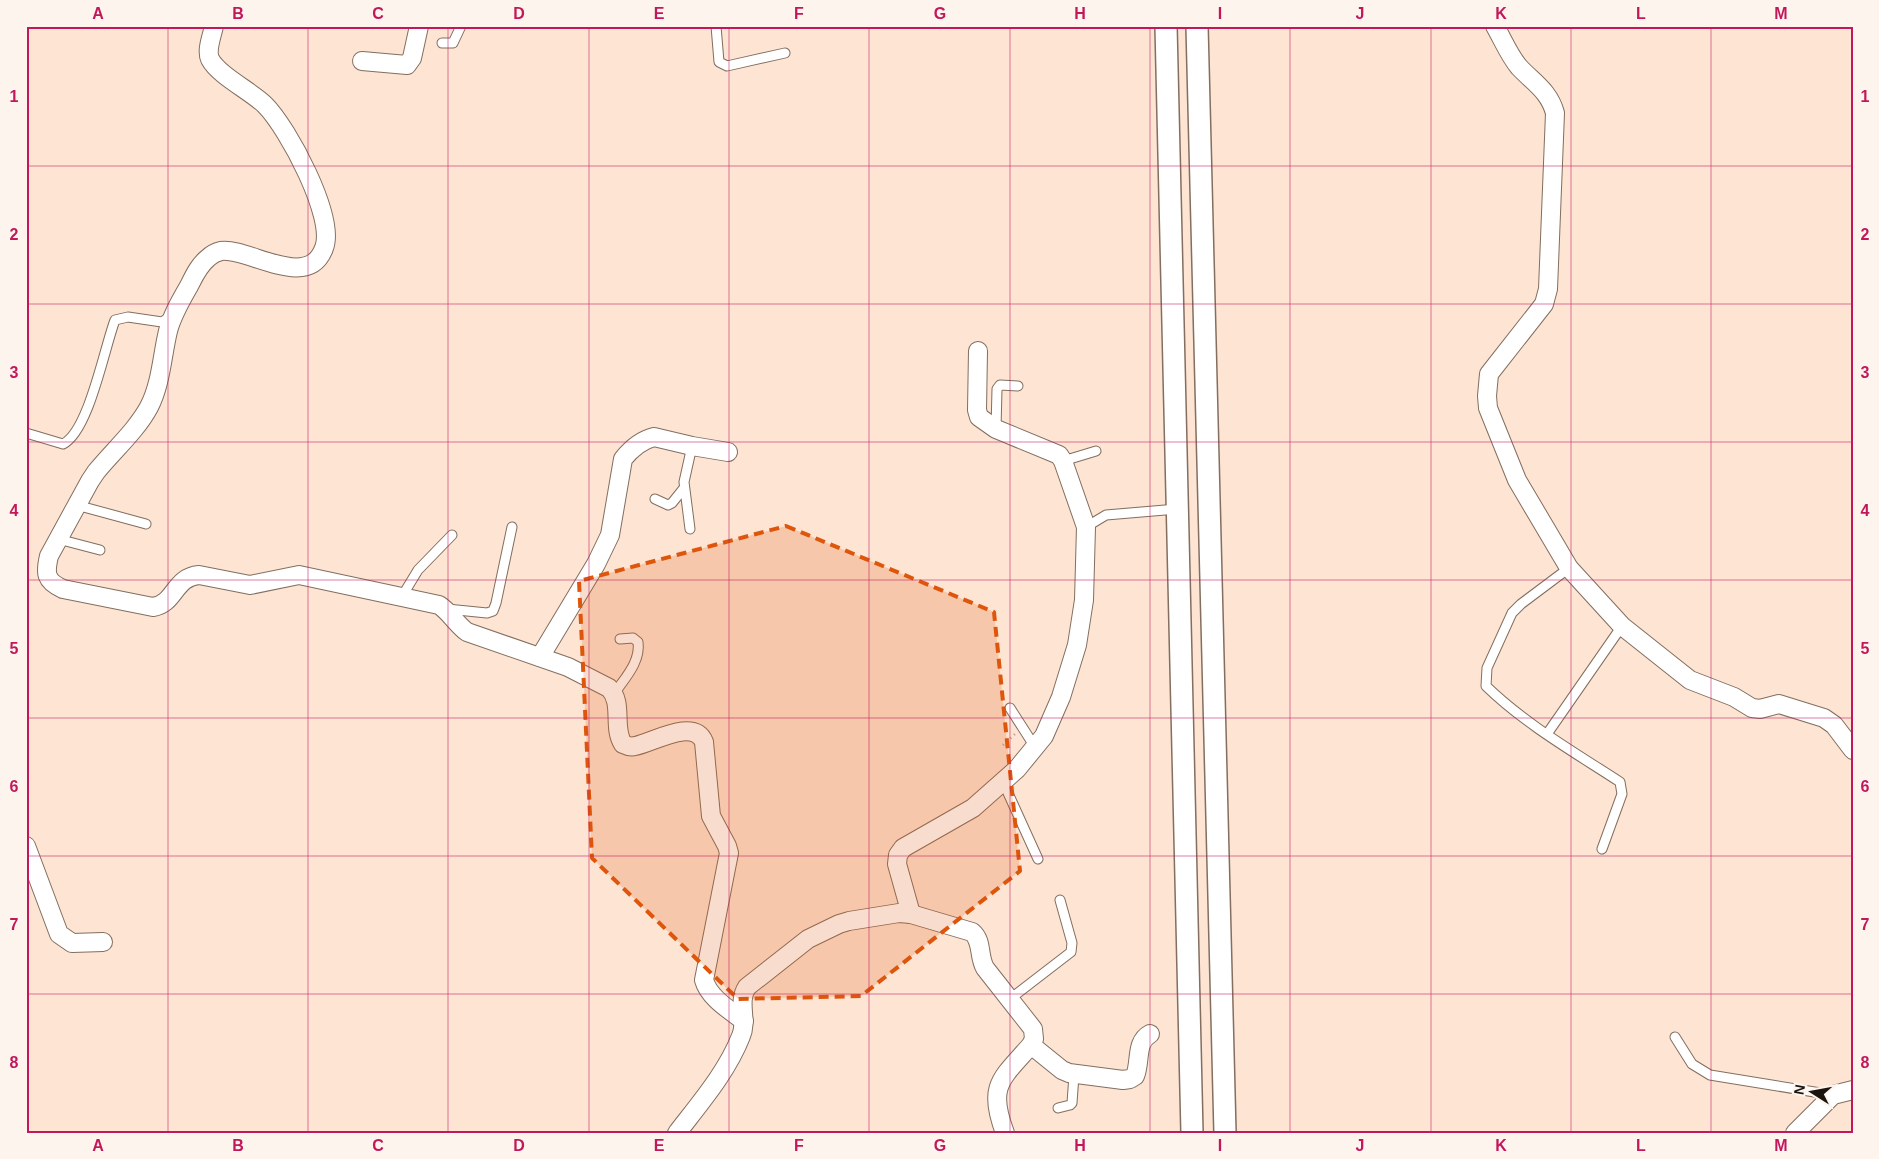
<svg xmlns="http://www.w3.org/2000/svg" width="1879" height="1159" viewBox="0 0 1879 1159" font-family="Helvetica,sans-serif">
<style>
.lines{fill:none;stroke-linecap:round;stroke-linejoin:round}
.service-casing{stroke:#836e5f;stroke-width:11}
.minor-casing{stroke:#836e5f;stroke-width:20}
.tertiary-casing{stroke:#836e5f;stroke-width:24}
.path{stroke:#ad9a8d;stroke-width:2.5;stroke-dasharray:1 4;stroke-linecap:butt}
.service{stroke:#fff;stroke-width:9}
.minor{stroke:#fff;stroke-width:18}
.tertiary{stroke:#fff;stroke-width:21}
.marked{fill:#de560c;fill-opacity:0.2;stroke:#de560c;stroke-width:4;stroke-dasharray:10 6;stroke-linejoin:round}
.grid{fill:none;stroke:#c2185b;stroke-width:1;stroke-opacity:0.55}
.neatline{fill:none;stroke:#c2185b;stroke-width:2}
.grid-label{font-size:16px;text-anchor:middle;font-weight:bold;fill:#c2185b}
</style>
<rect width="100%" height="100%" fill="#fde4d3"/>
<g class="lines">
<g class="service-casing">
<g id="service">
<polyline points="716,26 719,62 727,66 785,53"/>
<polyline points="442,43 453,43 461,26"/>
<polyline points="996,429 997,389 1000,385 1018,386"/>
<path d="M26,433L63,444C89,431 104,349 115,320L128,317L162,322L171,316"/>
<polyline points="1063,461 1096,451"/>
<polyline points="655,499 668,505 672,503 684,488"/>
<polyline points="76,505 146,524"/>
<polyline points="1086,527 1106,515 1177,509"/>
<polyline points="690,529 684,482 692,446"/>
<polyline points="58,539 100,550"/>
<path d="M1569,568L1521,604L1512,613L1487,668L1486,686C1525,724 1574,752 1620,782L1622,794L1602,849"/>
<polyline points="401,598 418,570 452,535"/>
<polyline points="447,609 487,613 493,611 496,603 512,527"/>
<path d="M614,694C624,679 641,662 638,642L633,638L620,639"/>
<polyline points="1010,708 1035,747"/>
<polyline points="1547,734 1622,626"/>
<polyline points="1003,782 1038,859"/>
<polyline points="1010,999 1071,952 1072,943 1060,900"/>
<polyline points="1675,1037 1692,1064 1710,1075 1833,1095"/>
<polyline points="1058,1108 1070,1105 1072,1103 1074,1075"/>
</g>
</g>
<g class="minor-casing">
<g id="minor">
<path d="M214,26C212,36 206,50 210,59C219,76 251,91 265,105C288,128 336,218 324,248C308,292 248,247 221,251C217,252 211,255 208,258C199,265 194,276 189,286C181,300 172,315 168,331C162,356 161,384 149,407C136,431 113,451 96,472L90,481L49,556C45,573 45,581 63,589L153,607C175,604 174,577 199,575L250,585L299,575L439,605C450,612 456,624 467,632L568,667L609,688C624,703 612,727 623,744C627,746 631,747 635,746C652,743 694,717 704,742L711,816L727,846L729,853L704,980C709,998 730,1010 744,1021"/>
<path d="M1495,26C1503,40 1509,55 1519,67C1534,83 1549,91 1555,113L1548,289L1544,304L1489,374L1487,396L1488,408L1517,480L1569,568L1622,626L1690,680L1734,697L1752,708L1760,709L1779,704L1824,718L1834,725L1853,750"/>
<polyline points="362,61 407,65 412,58 419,26"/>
<path d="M540,657L596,564L610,535L623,459C631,449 642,440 654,437L692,446L728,452"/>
<polyline points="26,846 59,934 72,943 103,942"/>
<polyline points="911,914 897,864 898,855 903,848 973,808 1017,769 1044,736 1061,697 1077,645 1084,600 1086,527 1063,461 1059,455 996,429 979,417 977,410 978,351"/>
<path d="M1031,1045L1062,1070L1069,1073L1123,1080L1130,1079L1135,1076C1141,1062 1135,1042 1150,1034"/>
<path d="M677,1133C700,1103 727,1072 741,1036C748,1020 737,1002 747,987L808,939L839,924L849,921L899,913L911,914L972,932C983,941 978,956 985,968L1033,1029L1034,1039L1031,1045C1001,1079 987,1086 1005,1133"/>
<polyline points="1795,1133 1833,1095 1853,1090"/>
</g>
</g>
<g class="tertiary-casing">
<g id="tertiary">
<polyline points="1166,26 1192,1133"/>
<polyline points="1197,26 1225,1133"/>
</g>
</g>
<polyline class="path" points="1003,745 1015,734"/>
<use href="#service" class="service"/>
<use href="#minor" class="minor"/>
<use href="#tertiary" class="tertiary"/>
</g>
<path class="marked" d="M786,526L994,612L1020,871L861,996L738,999L592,858L579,581Z"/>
<path class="grid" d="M168,26V1133M308,26V1133M448,26V1133M589,26V1133M729,26V1133M869,26V1133M1010,26V1133M1150,26V1133M1290,26V1133M1431,26V1133M1571,26V1133M1711,26V1133M26,166H1853M26,304H1853M26,442H1853M26,580H1853M26,718H1853M26,856H1853M26,994H1853"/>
<rect width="1879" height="1159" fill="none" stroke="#fef4ee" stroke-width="55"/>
<g transform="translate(1812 1092) rotate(281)" stroke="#fef4ee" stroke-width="4" paint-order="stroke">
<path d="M0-4L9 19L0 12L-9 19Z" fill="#1b130d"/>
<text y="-8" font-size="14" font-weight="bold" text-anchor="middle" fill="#1b130d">N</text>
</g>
<rect x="28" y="28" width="1824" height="1104" class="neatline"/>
<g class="grid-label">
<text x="98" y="19">A</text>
<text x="238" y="19">B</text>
<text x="378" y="19">C</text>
<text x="519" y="19">D</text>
<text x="659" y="19">E</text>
<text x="799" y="19">F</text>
<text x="940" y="19">G</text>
<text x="1080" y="19">H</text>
<text x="1220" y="19">I</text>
<text x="1360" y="19">J</text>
<text x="1501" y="19">K</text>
<text x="1641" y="19">L</text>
<text x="1781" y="19">M</text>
<text x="14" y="102">1</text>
<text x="1865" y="102">1</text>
<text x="14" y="240">2</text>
<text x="1865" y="240">2</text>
<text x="14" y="378">3</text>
<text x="1865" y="378">3</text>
<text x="14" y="516">4</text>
<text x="1865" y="516">4</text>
<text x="14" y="654">5</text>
<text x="1865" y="654">5</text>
<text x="14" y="792">6</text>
<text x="1865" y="792">6</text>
<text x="14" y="930">7</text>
<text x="1865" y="930">7</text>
<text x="14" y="1068">8</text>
<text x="1865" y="1068">8</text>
<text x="98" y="1151">A</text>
<text x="238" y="1151">B</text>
<text x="378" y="1151">C</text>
<text x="519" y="1151">D</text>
<text x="659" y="1151">E</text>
<text x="799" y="1151">F</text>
<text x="940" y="1151">G</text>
<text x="1080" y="1151">H</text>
<text x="1220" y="1151">I</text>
<text x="1360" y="1151">J</text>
<text x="1501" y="1151">K</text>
<text x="1641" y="1151">L</text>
<text x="1781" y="1151">M</text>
</g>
</svg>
